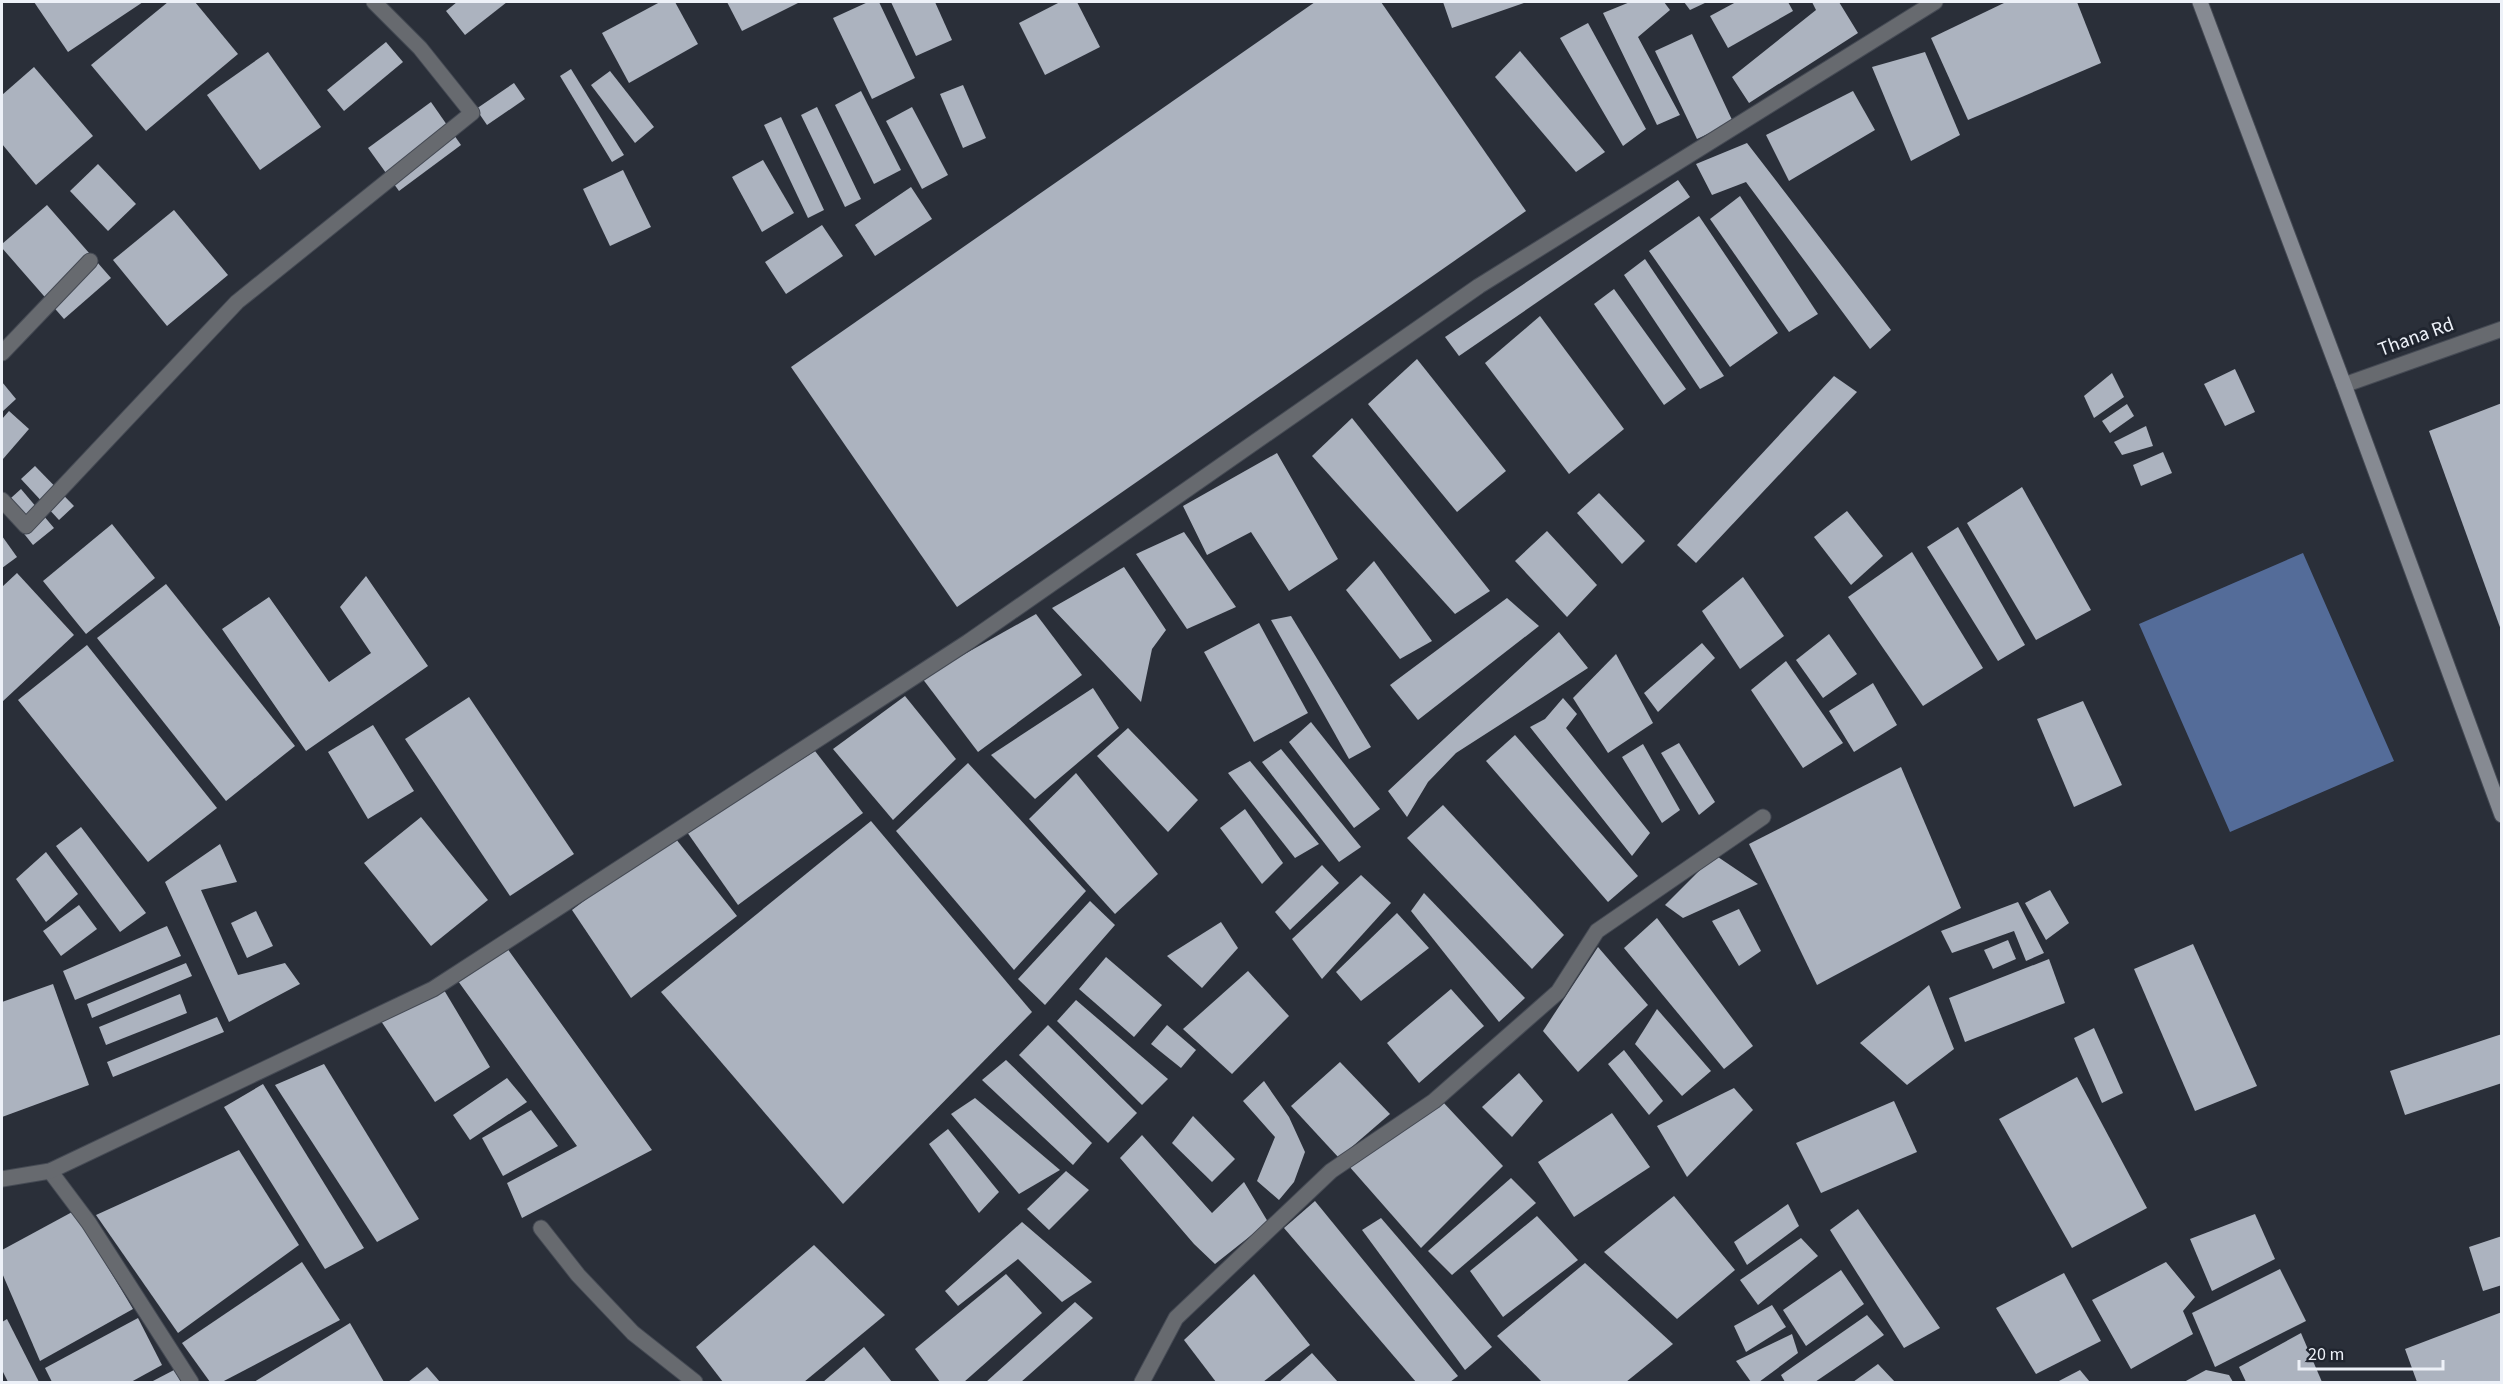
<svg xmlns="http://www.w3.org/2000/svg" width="2503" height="1384" viewBox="0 0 2503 1384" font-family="'Source Sans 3',sans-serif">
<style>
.water{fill:#546c99}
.building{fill:#acb3bf}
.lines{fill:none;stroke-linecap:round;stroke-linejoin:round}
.street-casing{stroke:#454a54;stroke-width:17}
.secondary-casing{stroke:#454a54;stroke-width:17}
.street{stroke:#676a6f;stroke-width:15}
.secondary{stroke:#868a92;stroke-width:15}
.labels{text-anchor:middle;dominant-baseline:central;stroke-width:6;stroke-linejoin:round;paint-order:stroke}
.street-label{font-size:20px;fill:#edf1f8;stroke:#20252f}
</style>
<rect width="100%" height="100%" fill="#2a2f39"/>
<polygon class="water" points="2303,553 2394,761 2230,832 2139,624"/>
<g class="building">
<polygon points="34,2 143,2 68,52"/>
<polygon points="168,2 195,2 238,54 146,131 91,65"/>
<polygon points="457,2 507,2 465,35 446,11"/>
<polygon points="660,2 675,2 698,44 629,83 602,33"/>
<polygon points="727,2 800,2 742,31"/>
<polygon points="868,2 879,2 915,78 872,99 833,18"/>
<polygon points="891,2 935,2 952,40 916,56"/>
<polygon points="1060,2 1077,2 1100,47 1045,75 1019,23"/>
<polygon points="1315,2 1381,2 1526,211 957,607 791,367"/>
<polygon points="1443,2 1527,2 1452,28"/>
<polygon points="1630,2 1664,2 1670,10 1638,37 1680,115 1657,125 1603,13"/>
<polygon points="1684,2 1707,2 1690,10"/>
<polygon points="1736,2 1788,2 1793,11 1728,48 1710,16"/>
<polygon points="1812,2 1839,2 1858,33 1749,103 1732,77 1816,10"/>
<polygon points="2006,2 2077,2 2101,63 1968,120 1931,38"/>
<polygon points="1588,23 1646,129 1623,146 1560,38"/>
<polygon points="1692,34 1733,122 1697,139 1655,51"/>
<polygon points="386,42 403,62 344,111 327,90"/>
<polygon points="1520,51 1605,152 1576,172 1495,77"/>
<polygon points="268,52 321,127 260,170 207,95"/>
<polygon points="1925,52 1960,135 1911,161 1872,67"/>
<polygon points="34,67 93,136 36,185 2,144 2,95"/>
<polygon points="571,69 624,155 612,162 560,76"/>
<polygon points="610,71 654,127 635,143 591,85"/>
<polygon points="514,83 525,99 487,125 476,109"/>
<polygon points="963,85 986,138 963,148 940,94"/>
<polygon points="861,91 901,170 874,184 835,105"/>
<polygon points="1853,91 1875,130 1789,181 1766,135"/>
<polygon points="431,102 461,145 399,191 368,148"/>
<polygon points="817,107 861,199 845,207 801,115"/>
<polygon points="912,107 948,175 922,189 886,121"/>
<polygon points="781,117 824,210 808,218 764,125"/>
<polygon points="1747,143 1891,330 1870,349 1746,182 1712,195 1696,164"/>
<polygon points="763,160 794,213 762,232 732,177"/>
<polygon points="98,164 136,204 108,231 70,191"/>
<polygon points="623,170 651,227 610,246 583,189"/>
<polygon points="1678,180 1690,197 1459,356 1445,337"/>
<polygon points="911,187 932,219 875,256 855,225"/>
<polygon points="1740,196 1818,314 1789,332 1710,219"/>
<polygon points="47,205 111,278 64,319 2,248 2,244"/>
<polygon points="174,210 228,275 167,326 113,260"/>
<polygon points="1699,216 1778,333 1730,367 1649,251"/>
<polygon points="822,225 843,256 786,294 765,262"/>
<polygon points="1645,259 1724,376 1700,389 1624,275"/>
<polygon points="1614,289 1686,389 1664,405 1594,304"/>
<polygon points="1540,316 1624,429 1569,474 1485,363"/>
<polygon points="1417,359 1506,471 1457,512 1368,404"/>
<polygon points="2235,369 2255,412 2225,426 2204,384"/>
<polygon points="2112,373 2124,397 2094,418 2084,396"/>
<polygon points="1834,376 1857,392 1696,563 1677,545"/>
<polygon points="2,382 16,399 2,412"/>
<polygon points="2502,403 2502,630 2501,630 2429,431"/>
<polygon points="2127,404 2134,416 2110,433 2102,421"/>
<polygon points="9,411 29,429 3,459 2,419"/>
<polygon points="1352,418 1490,591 1455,614 1312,456"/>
<polygon points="2146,426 2153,446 2122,455 2114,442"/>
<polygon points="2163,452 2172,473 2141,486 2133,465"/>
<polygon points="1277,453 1338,559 1289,591 1251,532 1207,555 1183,506"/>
<polygon points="35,466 74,506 59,520 21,479"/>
<polygon points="2022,487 2091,610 2036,640 1967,523"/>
<polygon points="21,489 54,528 33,545 2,506"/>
<polygon points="1599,493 1645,541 1622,564 1577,513"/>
<polygon points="1847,511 1883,556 1851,585 1814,537"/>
<polygon points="112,524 155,578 86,634 43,581"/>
<polygon points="1958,527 2025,645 1998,661 1927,547"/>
<polygon points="1547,531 1597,585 1567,617 1515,561"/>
<polygon points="1184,532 1236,607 1187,629 1136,554"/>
<polygon points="2,536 17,557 2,568"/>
<polygon points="1912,552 1983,668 1923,706 1848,597"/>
<polygon points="1374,561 1432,641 1400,659 1346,590"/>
<polygon points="1124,567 1166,630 1152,649 1141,702 1052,608"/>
<polygon points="17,573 74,635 2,702 2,587"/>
<polygon points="366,576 428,666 306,751 222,629 269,597 329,682 371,653 340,607"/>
<polygon points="1743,577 1784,636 1740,669 1702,611"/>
<polygon points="166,584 295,746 226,801 97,638"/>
<polygon points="1507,598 1539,626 1418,720 1390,685"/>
<polygon points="1036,614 1082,675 978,752 922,678"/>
<polygon points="1291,616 1371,747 1349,759 1271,620"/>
<polygon points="1259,623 1308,713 1254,742 1204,652"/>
<polygon points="1559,632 1588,668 1456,753 1428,782 1407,817 1388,791"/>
<polygon points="1829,634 1857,674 1823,698 1796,660"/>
<polygon points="1702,643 1715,658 1658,712 1644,693"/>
<polygon points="87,645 217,808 148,862 18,700"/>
<polygon points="1616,654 1653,723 1608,753 1573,698"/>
<polygon points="1786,661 1843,743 1803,768 1751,690"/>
<polygon points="1873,683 1897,725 1854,752 1829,711"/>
<polygon points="1093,688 1119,728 1035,799 991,755"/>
<polygon points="905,696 956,759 893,820 833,749"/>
<polygon points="469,697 574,854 510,896 405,739"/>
<polygon points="1563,698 1577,714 1566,728 1650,833 1632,856 1530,727 1545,719"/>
<polygon points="2083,701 2122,785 2074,807 2037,719"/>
<polygon points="1311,722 1380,809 1354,828 1289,742"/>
<polygon points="373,725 414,791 368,819 328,752"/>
<polygon points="1128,728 1198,800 1168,832 1097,756"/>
<polygon points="1515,735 1638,876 1608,902 1486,761"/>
<polygon points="1679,743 1715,802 1699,815 1661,753"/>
<polygon points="1643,744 1680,810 1662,823 1622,757"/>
<polygon points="1281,749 1361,847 1339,862 1262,762"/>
<polygon points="815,751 863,813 738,905 687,832"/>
<polygon points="1250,761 1319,844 1295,858 1228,773"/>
<polygon points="968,763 1086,891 1014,970 896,831"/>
<polygon points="1901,767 1961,908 1817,985 1749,844"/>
<polygon points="1076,773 1158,874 1115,914 1029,819"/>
<polygon points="1443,805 1564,935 1532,969 1407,838"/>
<polygon points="1245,809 1283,863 1262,884 1220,828"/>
<polygon points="421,817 488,900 431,946 364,863"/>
<polygon points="871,821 1032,1012 843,1204 661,992"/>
<polygon points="81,827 146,913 120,932 56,846"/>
<polygon points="672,834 737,916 631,998 572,910"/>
<polygon points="220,844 237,882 201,890 238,975 285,963 300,984 229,1022 165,882"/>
<polygon points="46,852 78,894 46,922 16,879"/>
<polygon points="1715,855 1758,884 1683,918 1665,905"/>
<polygon points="1322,865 1339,883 1290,930 1275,912"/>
<polygon points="1361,875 1391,903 1322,979 1292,939"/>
<polygon points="2050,890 2069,923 2046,940 2025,903"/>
<polygon points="1424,893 1525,998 1499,1022 1411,911"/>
<polygon points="1090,901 1115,925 1045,1005 1018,979"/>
<polygon points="2018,902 2044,953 2026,961 2014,931 1952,953 1941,931"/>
<polygon points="79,905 97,929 61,956 43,931"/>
<polygon points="1739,909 1761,951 1739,966 1712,921"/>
<polygon points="256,911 273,946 247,958 231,923"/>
<polygon points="1397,913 1429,948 1361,1001 1336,972"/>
<polygon points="1657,918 1753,1046 1724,1069 1624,948"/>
<polygon points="1221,922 1238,948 1202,988 1167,956"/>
<polygon points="167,926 181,956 75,1000 63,971"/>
<polygon points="2008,940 2016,959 1993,969 1984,950"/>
<polygon points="504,944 652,1150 522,1218 507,1183 577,1146 458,981"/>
<polygon points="2193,944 2257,1086 2195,1111 2134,969"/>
<polygon points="1598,947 1648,1005 1578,1072 1543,1031"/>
<polygon points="1106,957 1162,1005 1134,1037 1079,989"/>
<polygon points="2049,959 2065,1003 1965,1042 1949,998"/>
<polygon points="186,963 192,976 92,1018 87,1004"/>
<polygon points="1248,971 1289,1016 1232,1074 1183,1029"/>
<polygon points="53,984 89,1085 2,1117 2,1002"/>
<polygon points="1929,985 1954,1049 1907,1085 1860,1043"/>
<polygon points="1451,989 1484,1026 1419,1083 1387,1043"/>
<polygon points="444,990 490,1067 435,1102 381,1021"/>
<polygon points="180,994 187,1013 106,1045 99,1027"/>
<polygon points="1076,1000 1168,1079 1142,1105 1057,1021"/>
<polygon points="1657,1009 1711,1071 1682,1096 1635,1044"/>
<polygon points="217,1017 224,1032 113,1077 107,1062"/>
<polygon points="1048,1025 1137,1113 1108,1143 1019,1055"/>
<polygon points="1167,1025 1196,1050 1181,1068 1151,1044"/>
<polygon points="2094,1028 2123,1093 2102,1103 2074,1038"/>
<polygon points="2502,1034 2502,1083 2405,1115 2390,1071"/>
<polygon points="1624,1050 1663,1101 1649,1115 1608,1064"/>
<polygon points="1006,1060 1092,1143 1073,1165 982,1080"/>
<polygon points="1340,1062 1390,1114 1339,1158 1291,1106"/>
<polygon points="324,1064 419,1219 377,1242 275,1085"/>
<polygon points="1519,1073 1543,1101 1512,1137 1482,1107"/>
<polygon points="2077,1077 2147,1208 2072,1248 1999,1119"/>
<polygon points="507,1078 527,1102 470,1140 453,1115"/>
<polygon points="1264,1081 1289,1117 1305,1152 1294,1182 1279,1200 1257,1181 1275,1137 1243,1101"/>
<polygon points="263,1084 364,1248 325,1269 224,1107"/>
<polygon points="1734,1088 1753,1110 1687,1177 1657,1126"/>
<polygon points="975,1098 1060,1170 1019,1194 951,1114"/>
<polygon points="1442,1101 1503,1166 1421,1248 1348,1165"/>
<polygon points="1894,1101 1917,1152 1821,1193 1796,1143"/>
<polygon points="531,1110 558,1146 503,1176 482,1138"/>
<polygon points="1612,1113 1650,1167 1574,1217 1538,1162"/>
<polygon points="1193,1116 1235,1159 1212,1182 1172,1143"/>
<polygon points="948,1129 999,1192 979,1213 929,1144"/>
<polygon points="1142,1135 1212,1213 1244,1182 1268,1222 1215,1264 1194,1244 1120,1158"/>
<polygon points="239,1150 299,1245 178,1333 96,1215"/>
<polygon points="1066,1171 1089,1190 1049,1230 1027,1209"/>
<polygon points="1511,1178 1536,1203 1452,1275 1428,1251"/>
<polygon points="1674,1196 1735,1270 1677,1319 1604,1252"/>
<polygon points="1315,1201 1458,1376 1450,1382 1416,1382 1284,1228"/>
<polygon points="1788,1204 1799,1226 1747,1265 1734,1242"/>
<polygon points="1858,1209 1940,1328 1904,1348 1830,1230"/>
<polygon points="74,1211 133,1309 40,1361 2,1273 2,1250"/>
<polygon points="2255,1214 2275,1259 2212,1291 2190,1239"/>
<polygon points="1537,1216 1578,1260 1503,1317 1470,1271"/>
<polygon points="1381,1218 1492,1347 1465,1370 1362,1230"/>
<polygon points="1022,1222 1092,1282 1062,1302 1018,1259 958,1306 945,1291"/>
<polygon points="2502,1236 2502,1285 2483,1291 2469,1247"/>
<polygon points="1801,1238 1818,1256 1758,1305 1740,1280"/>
<polygon points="814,1245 885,1315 804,1382 723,1382 696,1347"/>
<polygon points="302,1262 340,1320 222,1382 210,1382 182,1343"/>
<polygon points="2166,1262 2195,1297 2183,1311 2193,1334 2131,1369 2092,1300"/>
<polygon points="1585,1263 1673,1344 1626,1382 1542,1382 1497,1336"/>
<polygon points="2280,1269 2306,1321 2215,1367 2192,1313"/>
<polygon points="1841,1270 1864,1304 1806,1346 1783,1310"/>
<polygon points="2064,1273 2101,1341 2036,1374 1996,1308"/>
<polygon points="1006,1274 1042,1313 964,1382 940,1382 915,1349"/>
<polygon points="1254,1274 1310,1345 1263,1382 1216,1382 1184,1340"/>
<polygon points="1075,1302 1093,1318 1021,1382 986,1382"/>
<polygon points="1772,1305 1786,1327 1746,1352 1734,1326"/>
<polygon points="2502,1312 2502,1382 2417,1382 2405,1349"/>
<polygon points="1867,1315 1884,1335 1815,1382 1785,1382 1781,1375"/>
<polygon points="138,1318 162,1365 131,1382 52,1382 45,1368"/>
<polygon points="7,1319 39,1382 8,1382 2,1370 2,1322"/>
<polygon points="350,1323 384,1382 254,1382"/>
<polygon points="2301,1333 2322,1382 2246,1382 2239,1367"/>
<polygon points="1792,1334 1798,1353 1759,1382 1751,1382 1736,1361"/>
<polygon points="864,1347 892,1382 823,1382"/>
<polygon points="1312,1353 1338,1382 1279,1382"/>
<polygon points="1878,1364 1895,1382 1853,1382"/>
<polygon points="427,1367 440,1382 408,1382"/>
<polygon points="174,1370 181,1382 151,1382"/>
<polygon points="2080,1370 2090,1382 2057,1382"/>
<polygon points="2206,1370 2229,1375 2233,1382 2184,1382"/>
</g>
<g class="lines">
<g class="street-casing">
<g id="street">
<polyline points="2,353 90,261"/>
<polyline points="2344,385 2502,329"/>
<polyline points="2,500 26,526 237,302 472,113 420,48 374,2"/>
<polyline points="50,1171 89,1223 191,1382"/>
<polyline points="2,1179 50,1171 433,989 968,642 1479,286 1935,2"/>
<polyline points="541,1228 578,1275 633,1333 695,1382"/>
<polyline points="1142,1382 1176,1318 1331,1171 1434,1101 1558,992 1597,931 1763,817"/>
</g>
</g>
<g class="secondary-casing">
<polyline id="secondary" points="2200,2 2344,385 2502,815"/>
</g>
<use href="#street" class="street"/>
<use href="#secondary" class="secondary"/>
</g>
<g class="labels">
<g class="street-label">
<text transform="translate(2416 337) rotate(-20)">Thana Rd</text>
</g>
</g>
<rect width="2503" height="1384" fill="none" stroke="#edf1f8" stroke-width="6"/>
<path d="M2299 1360v9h144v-9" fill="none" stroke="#edf1f8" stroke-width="3"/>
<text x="2308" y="1360" font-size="18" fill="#edf1f8" stroke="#20252f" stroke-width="4.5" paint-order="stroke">20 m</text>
</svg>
